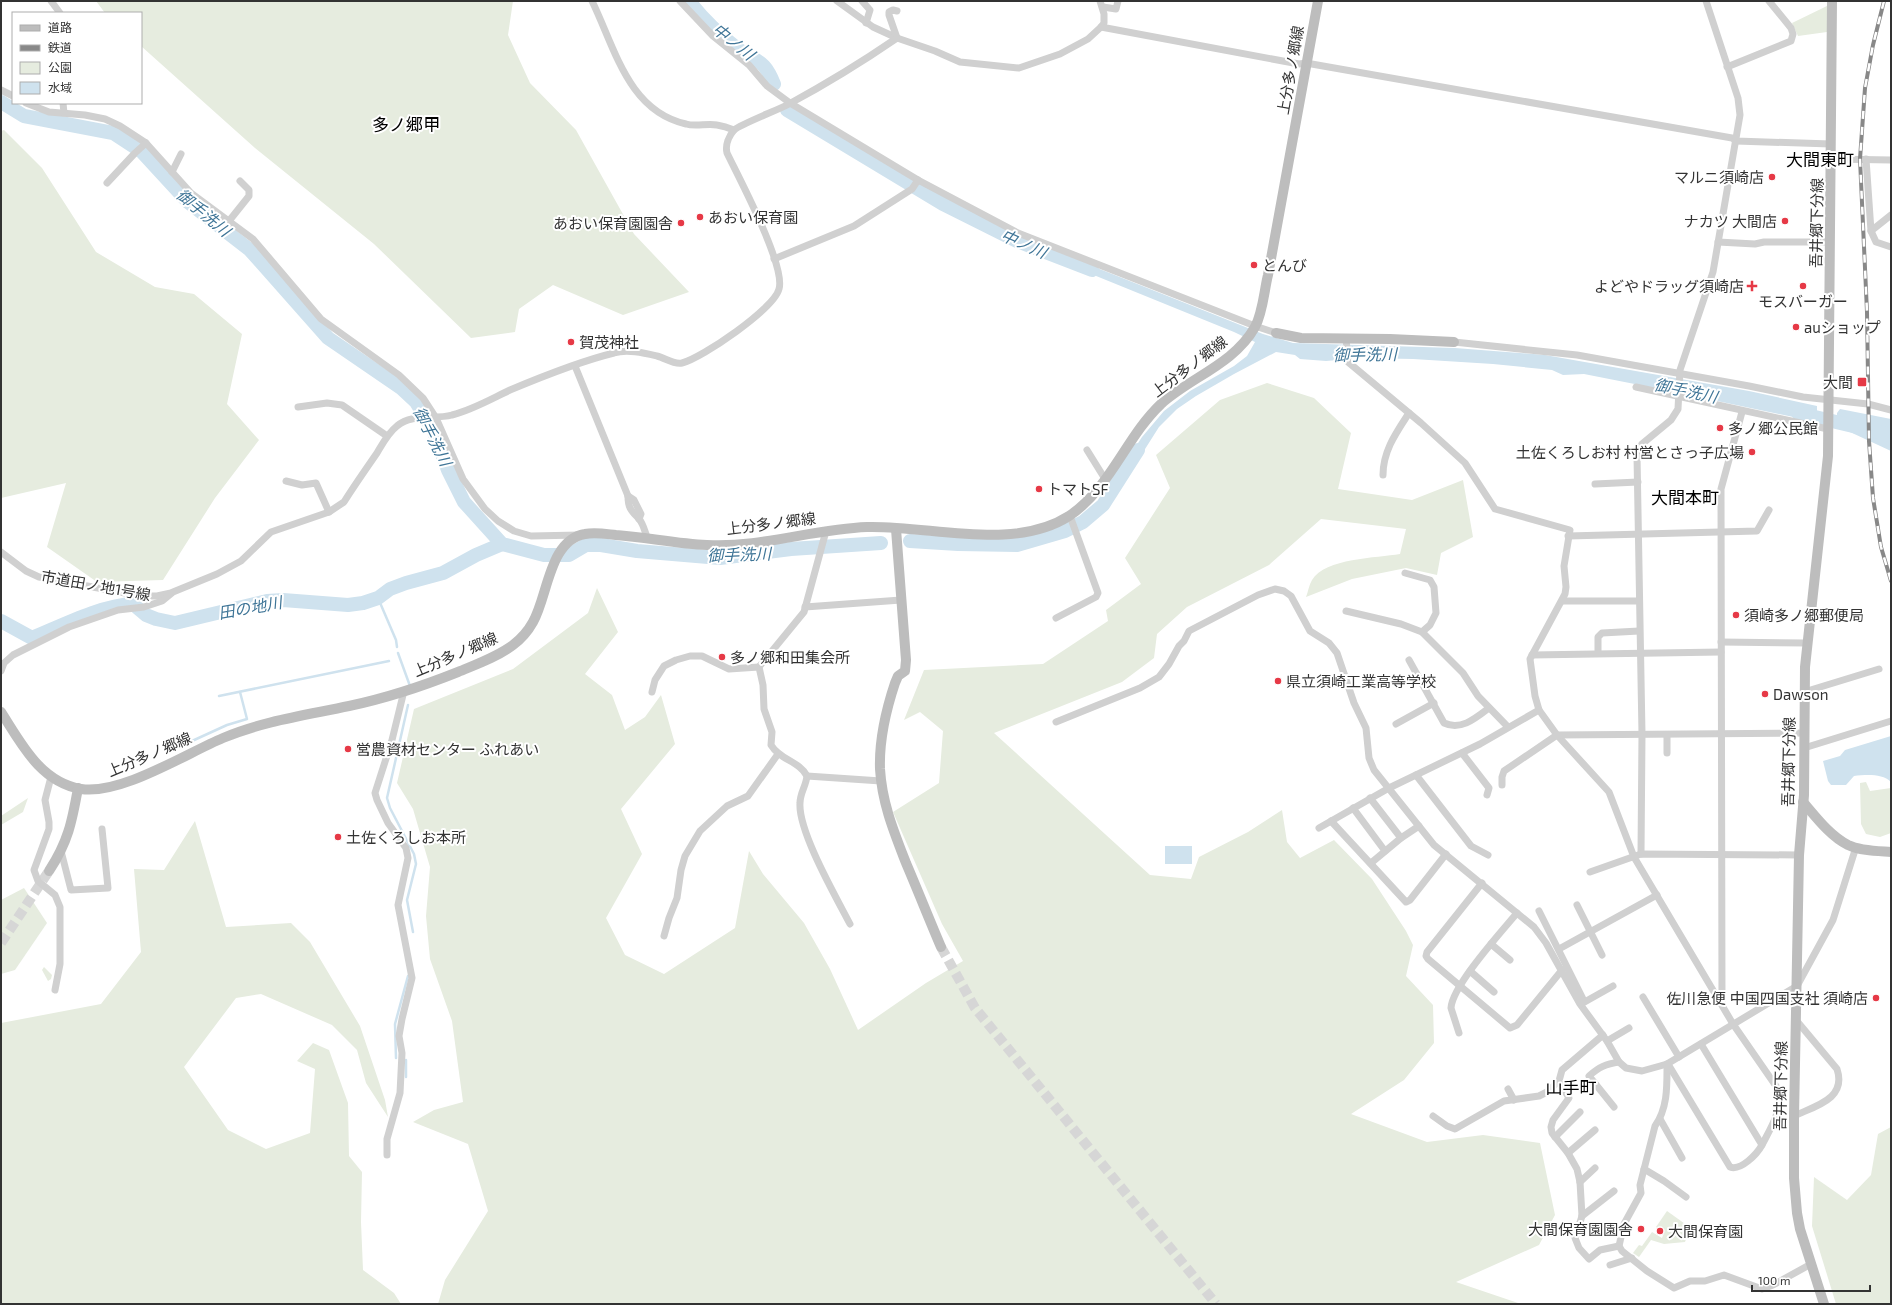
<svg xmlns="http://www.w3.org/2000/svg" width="1892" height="1305" viewBox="0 0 1892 1305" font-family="'Exo 2','Noto Sans JP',sans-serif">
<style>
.green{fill:#e6ecdf}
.water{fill:#cfe2ee}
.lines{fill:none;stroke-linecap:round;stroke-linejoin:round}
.stream{stroke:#cfe2ee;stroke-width:2.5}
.river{stroke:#cfe2ee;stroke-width:14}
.secondary-tunnel{stroke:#d6d6d6;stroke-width:10;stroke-dasharray:10 5;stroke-linecap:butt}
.street{stroke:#d0d0d0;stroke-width:7}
.secondary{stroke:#bdbdbd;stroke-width:10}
.rail-casing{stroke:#888;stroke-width:4}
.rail{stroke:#fff;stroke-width:2.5;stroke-dasharray:8;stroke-linecap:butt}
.poi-dot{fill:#e63946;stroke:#fff;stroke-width:1.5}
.labels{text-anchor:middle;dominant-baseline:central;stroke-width:4;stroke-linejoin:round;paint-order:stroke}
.street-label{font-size:15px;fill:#333;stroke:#fff}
.poi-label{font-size:15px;fill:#333;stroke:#fff;text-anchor:start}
.water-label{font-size:16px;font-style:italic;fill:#3f7597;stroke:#fff}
.quarter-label{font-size:17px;fill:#000;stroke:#fff}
</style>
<rect width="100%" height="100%" fill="#fff"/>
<g class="green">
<polygon points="96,1 513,1 508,35 530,83 576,130 634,234 689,292 623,315 553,285 519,309 515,332 471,338 374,244 255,148 141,46 141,13 105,13"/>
<polygon points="1827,6 1827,32 1798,36 1792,23"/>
<polygon points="4,130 42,168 96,252 155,287 194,294 242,334 227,404 259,440 215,498 163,580 97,582 47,547 66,483 1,498 1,131"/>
<path d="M1267,383L1314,398L1351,433L1338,489L1412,500L1463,480L1473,537L1441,553L1437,575L1406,568L1352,579L1306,597C1308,592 1309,585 1312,580C1325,558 1377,558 1400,554L1406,529L1321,519L1269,565L1187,607L1157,634L1154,658L1122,682L994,733L1150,875L1191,879L1199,857L1248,832L1282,810L1287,842L1300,858L1334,840L1372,879L1406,931L1413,945L1406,976L1433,1005L1434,1043L1404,1080L1351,1114L1427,1142L1483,1135L1540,1143L1555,1215L1539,1245L1456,1282L1521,1304H438L445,1280L488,1211L468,1144L413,1122L434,1110L463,1102L452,1021L430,959L426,916L430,867L413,809L397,783L414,709L513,669L588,613L597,588L618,632L585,674L612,695L625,730L645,717L661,695L675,744L621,809L642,854L606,918L625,955L664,974L735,928L749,851L763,874L804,923L830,969L858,1030L926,983L963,961L942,924L893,812L939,783L943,731L920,712L904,720L924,670L1043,664L1108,621L1106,610L1141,584L1125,558L1170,488L1156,455L1220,400Z"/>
<polygon points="1866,782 1870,791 1891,788 1891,833 1880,837 1866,834 1861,824 1860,783"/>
<polygon points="28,798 23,812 1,825 1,816"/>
<polygon points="195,821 226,927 291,923 310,942 360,1026 385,1100 388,1117 366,1083 357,1050 332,1025 261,994 236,998 184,1067 228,1130 266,1149 310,1133 315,1069 297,1061 313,1043 329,1050 348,1103 349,1156 362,1172 361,1222 363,1270 394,1293 401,1304 1,1304 1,1023 101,1004 141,952 134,869 164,870"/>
<polygon points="24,888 47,923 15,970 1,974 1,900"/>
<polygon points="44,967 52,975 51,979 48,981 42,970"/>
<polygon points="1891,1127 1891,1304 1836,1304 1812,1226 1814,1177 1847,1200 1871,1175 1878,1134"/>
<polygon points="1667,1211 1688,1226 1688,1234 1685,1242 1664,1244 1651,1240 1639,1257 1633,1253 1639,1245 1642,1246 1652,1232 1662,1238 1664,1233 1656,1227"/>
</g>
<g class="water">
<polygon points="1077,260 1263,334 1293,343 1455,348 1545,355 1749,391 1817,406 1817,422 1665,390 1584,374 1563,375 1552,370 1493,364 1413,359 1362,358 1326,361 1300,359 1295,355 1276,352 1234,374 1196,396 1177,409 1159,427 1133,468 1125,463 1142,437 1164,411 1190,391 1234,366 1247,356 1255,342 1234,332 1074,267"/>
<polygon points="1840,409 1891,419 1891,451 1837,426 1837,413"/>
<path d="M1891,736V782C1882,773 1865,775 1854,776L1846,785H1831L1828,781L1823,761L1840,756L1845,750Z"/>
<rect x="1165" y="846" width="27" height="18"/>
</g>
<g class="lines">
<g class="stream">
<polyline points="378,598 396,640 397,647"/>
<polyline points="398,653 410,686"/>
<polyline points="219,696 389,661"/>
<polyline points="408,705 387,798 390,808 414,854 416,864 407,900 413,932"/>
<polyline points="192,741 227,725 247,719 240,692"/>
<polyline points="396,1058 395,1024 408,976"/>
<polyline points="406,1060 406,1077"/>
</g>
<g class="river">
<path d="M689,1C702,18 721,36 738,49C758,63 764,59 774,84"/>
<polyline points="1,102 24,116 113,133 142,152 188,202 250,250 328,338 401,388 416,402 434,432 448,470 464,502 502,544 544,555 569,555 586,545 601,545 637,551 720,558 791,549 881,543"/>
<polyline points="787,110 943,204 1017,241 1092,270"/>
<polyline points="1798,413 1891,435"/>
<polyline points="910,541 958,544 1017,545 1065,531 1083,522 1103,505 1138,450"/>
<path d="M1,621L32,638C61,626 102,605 133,604L146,615L156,619L175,623L267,601L283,600L348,605L363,603L378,598L390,589L406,583L443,573L476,555L502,544"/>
</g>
<g class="secondary-tunnel">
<polyline points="1,943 49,871"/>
<polyline points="941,947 975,1008 1216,1304"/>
</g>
<g class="street">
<polyline points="51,1 60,13"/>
<path d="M592,1C615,48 628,111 686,124C696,127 707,123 717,125C723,126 729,128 734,130"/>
<polyline points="680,1 713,36 749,65 767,86 790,103 918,180 1018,233 1255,326 1276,333"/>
<polyline points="837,1 873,27 897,38 935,51 960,62 1019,68 1060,54 1088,39 1101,27 1104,23 1104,14 1100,1"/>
<polyline points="862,1 870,10 866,23"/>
<polyline points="1103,7 1116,9 1118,1"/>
<polyline points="897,11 893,10 889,12 889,15 897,38"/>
<polyline points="1101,27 1299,64 1306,63 1732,138 1736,141 1831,144"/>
<polyline points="1727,67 1791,41 1793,34 1791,28 1769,1"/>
<polyline points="1,90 13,96"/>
<polyline points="26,103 49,112 85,115 105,119 120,126 146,143 191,193 253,239 321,319 399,375 423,398 436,418 463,479 485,509 498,521 514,531 531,536 579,535"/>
<polyline points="63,103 64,113"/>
<polyline points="1831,159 1891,160"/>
<polyline points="1866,159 1871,231 1876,242 1891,247"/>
<polyline points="172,172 181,154"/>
<polyline points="107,183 135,153 146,143"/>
<polyline points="229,221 249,196 249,190 240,181"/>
<polyline points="1871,231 1891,215"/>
<polyline points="1718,242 1755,244 1764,242 1830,242"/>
<polyline points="774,259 854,226 912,189 918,180"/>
<path d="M1346,338L1348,362L1421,423L1465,463L1495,509L1570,530L1564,566L1566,587L1565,594L1530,659L1535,696L1539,710L1557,735L1609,792L1634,857L1733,1024L1778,1089C1784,1108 1770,1129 1762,1145"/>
<polyline points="1454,342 1577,355 1749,386 1803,397 1868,404 1891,410"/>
<path d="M575,366L628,496C628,509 632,511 639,519C643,523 645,532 647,537"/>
<polyline points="1636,387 1828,429"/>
<polyline points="298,407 327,403 342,405 387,436"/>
<polyline points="1087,450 1105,479"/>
<path d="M1383,475C1383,451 1396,433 1409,413"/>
<polyline points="286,481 302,485 316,483 329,512"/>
<polyline points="1595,484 1638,482"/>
<polyline points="628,496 634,500 641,514 639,519"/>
<path d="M826,531L804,612L759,667L763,685L764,709L772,732L771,745C780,760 799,761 807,776C806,786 800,793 800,803C798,831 836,897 850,924"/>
<polyline points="1568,536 1757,531 1769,510"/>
<polyline points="1,552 26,571 39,577 141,596 157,596 171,593"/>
<polyline points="1405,573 1430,580 1434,587 1436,613 1430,625 1422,632"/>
<polyline points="1562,601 1639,601"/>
<polyline points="805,607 901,600"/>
<polyline points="1346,611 1401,624 1422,632 1463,673 1478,696 1508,727"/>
<polyline points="1056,618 1096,597 1098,593 1070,516"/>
<polyline points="1721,642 1806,643"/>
<polyline points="1598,653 1598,637 1602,633 1639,631"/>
<polyline points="1532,655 1721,652"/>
<path d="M1409,660L1444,723C1461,731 1476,718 1489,708"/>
<path d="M1,671L4,663L13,655L69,627L118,610L144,607L162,601L173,592L217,574L241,561L271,532L329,512L344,502C354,486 366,469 377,453C383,443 388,433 397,426C412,413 434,420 452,415C472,410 491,399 510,390C541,377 581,361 614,353C627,349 644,353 657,356C665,358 674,365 682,363C702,358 774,309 779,289C786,266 739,178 727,153C725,145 729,136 734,130C741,124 778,110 789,104C826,84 862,62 897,38"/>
<polyline points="652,692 655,680 664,666 676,660 690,656 702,656 729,669 759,667"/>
<polyline points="1804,692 1879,669"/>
<polyline points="1056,722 1140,688 1159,677 1169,664 1179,646 1184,641 1189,631 1258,595 1275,589 1284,591 1291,596 1310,631 1329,643 1337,653 1354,703 1366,728 1369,758 1374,770 1434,845 1534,927 1546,943 1580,1004 1607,1041 1619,1062 1626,1068 1642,1071 1660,1066 1667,1064 1797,986 1833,920 1856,847"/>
<polyline points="1396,724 1434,703"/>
<polyline points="1804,748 1891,721"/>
<polyline points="1462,753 1489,788 1487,795"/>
<polyline points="1667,753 1667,735"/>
<polyline points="1416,775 1471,846 1488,855"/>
<polyline points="807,776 881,781"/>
<polyline points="51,777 45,800 49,822 49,829 34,870 38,881 55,895 60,907 60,964 55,990"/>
<polyline points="1502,785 1502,777 1504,771 1557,735 1805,733"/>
<polyline points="1370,798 1401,838"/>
<polyline points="1353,808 1385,851"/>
<polyline points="1331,821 1406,902 1410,900 1446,854"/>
<polyline points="1319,828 1389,788 1480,744 1539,710"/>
<polyline points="61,851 71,890 108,888 102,829"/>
<polyline points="1641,854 1642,734 1637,456 1638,450 1642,444 1671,420 1678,409 1680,370 1713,272 1740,115 1738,98 1706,1"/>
<polyline points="1371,863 1401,838 1419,826"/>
<polyline points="1590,872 1641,854 1799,855"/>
<polyline points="1482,883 1427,952 1426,956 1428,959 1510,1028 1517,1025 1562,970"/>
<polyline points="1577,905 1602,955"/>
<polyline points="1539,911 1584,1001"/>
<polyline points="664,936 669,918 677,898 681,870 685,856 700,831 727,806 748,796 778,754"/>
<polyline points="1491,944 1510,960"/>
<polyline points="1559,949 1657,895"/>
<polyline points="1470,971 1494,992"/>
<polyline points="1643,997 1679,1057"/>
<polyline points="1581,1004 1613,986"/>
<polyline points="1722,1004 1721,489 1742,412"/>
<path d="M1459,1033L1451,1008C1452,986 1502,931 1517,913"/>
<polyline points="1607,1041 1629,1028"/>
<path d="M1667,1064C1667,1085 1668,1108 1655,1126L1640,1185L1641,1193L1624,1224L1619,1246L1622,1251L1647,1271L1674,1288L1690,1281H1705L1724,1275L1762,1289L1773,1285L1811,1264"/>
<path d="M1668,1064L1730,1167C1741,1171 1757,1154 1762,1145L1701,1044"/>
<polyline points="1559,1081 1569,1098 1553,1120 1551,1127 1552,1133 1568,1153 1577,1169 1580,1182 1582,1216 1575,1238 1579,1248 1589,1259 1600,1250 1619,1246"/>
<polyline points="1508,1089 1514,1100"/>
<path d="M1614,1107L1589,1076C1599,1067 1606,1064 1619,1062"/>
<polyline points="1433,1116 1447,1126 1455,1129 1504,1101 1539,1096 1547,1092 1559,1081 1562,1070 1603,1035"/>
<path d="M1794,1116C1815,1106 1847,1099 1837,1069L1796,1020"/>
<polyline points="1660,1119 1682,1158"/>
<polyline points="1555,1137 1580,1112"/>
<polyline points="1568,1153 1595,1130"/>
<polyline points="387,1155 387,1139 400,1093 402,1053 399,1036 402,1019 412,978 398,905 408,858 406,848 388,823 377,800 375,793 392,740 404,691"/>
<polyline points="1644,1169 1664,1181 1686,1197"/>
<polyline points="1580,1182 1595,1168"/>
<polyline points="1582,1216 1614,1191"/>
<polyline points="1610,1265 1632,1258"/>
</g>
<g class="secondary">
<polyline points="1276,333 1301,338 1390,339 1454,342"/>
<path d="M896,529L906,660L905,671L898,676L895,683C886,710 879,740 880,769C882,803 894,832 906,863C918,891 929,919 941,947"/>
<path d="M1,712C21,743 40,782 81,789C121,795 185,754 223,738C263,721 307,715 349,706C387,698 423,686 458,672C477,664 497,657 513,645C521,639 528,631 533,622C548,596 549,540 585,534C595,532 606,534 616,535C646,537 677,544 707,545C761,548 813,529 867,527C930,525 1013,552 1069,516C1110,489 1126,437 1161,404C1191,377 1234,364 1255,327C1263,312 1264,291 1268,275L1318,1"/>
<path d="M1803,802C1816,817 1830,836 1848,845C1861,851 1877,851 1891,852"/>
<path d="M49,871C68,842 72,822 78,788"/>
<polyline points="1824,1304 1800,1229 1797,1213 1794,1178 1794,1116 1799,855 1804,795 1805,667 1828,456 1832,1"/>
</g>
<g class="rail-casing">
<polyline id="rail" points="1884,1 1873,45 1865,88 1860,159 1867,312 1869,441 1873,498 1881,547 1891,581"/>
</g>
<use href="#rail" class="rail"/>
</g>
<g class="poi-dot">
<circle cx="1772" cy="177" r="4"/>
<circle cx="700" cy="217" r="4"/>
<circle cx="1785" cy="221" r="4"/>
<circle cx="681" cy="223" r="4"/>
<circle cx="1254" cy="265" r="4"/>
<path d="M1750 280h4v4h4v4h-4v4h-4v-4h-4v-4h4z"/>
<circle cx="1803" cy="286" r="4"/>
<circle cx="1796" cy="327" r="4"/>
<circle cx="571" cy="342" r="4"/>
<rect x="1857" y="377" width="10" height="10" rx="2"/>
<circle cx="1720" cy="428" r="4"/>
<circle cx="1752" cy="452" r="4"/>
<circle cx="1039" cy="489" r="4"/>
<circle cx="1736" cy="615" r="4"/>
<circle cx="722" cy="657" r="4"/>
<circle cx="1278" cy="681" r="4"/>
<circle cx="1765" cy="694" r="4"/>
<circle cx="348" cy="749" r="4"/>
<circle cx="338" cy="837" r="4"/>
<circle cx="1876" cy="998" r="4"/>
<circle cx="1641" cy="1229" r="4"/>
<circle cx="1660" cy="1231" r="4"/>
</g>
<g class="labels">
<g class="street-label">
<text transform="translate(1290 70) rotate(-80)">上分多ノ郷線</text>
<text transform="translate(1816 223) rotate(-89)">吾井郷下分線</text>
<text transform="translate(1189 366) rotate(-37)">上分多ノ郷線</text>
<text transform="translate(771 523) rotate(-7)">上分多ノ郷線</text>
<text transform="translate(96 585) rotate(10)">市道田ノ地1号線</text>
<text transform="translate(455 654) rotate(-23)">上分多ノ郷線</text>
<text transform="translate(149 754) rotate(-23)">上分多ノ郷線</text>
<text transform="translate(1788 762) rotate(-89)">吾井郷下分線</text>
<text transform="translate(1780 1086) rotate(-89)">吾井郷下分線</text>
</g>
<g class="poi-label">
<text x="1764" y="177" text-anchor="end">マルニ須崎店</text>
<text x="708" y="217">あおい保育園</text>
<text x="1777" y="221" text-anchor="end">ナカツ 大間店</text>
<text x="673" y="223" text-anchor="end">あおい保育園園舎</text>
<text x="1262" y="265">とんび</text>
<text x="1744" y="286" text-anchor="end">よどやドラッグ須崎店</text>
<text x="1803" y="301" text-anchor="middle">モスバーガー</text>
<text x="1804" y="327">auショップ</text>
<text x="579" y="342">賀茂神社</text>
<text x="1853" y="382" text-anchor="end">大間</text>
<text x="1728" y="428">多ノ郷公民館</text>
<text x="1744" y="452" text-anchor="end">土佐くろしお村 村営とさっ子広場</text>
<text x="1047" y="489">トマトSF</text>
<text x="1744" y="615">須崎多ノ郷郵便局</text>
<text x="730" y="657">多ノ郷和田集会所</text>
<text x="1286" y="681">県立須崎工業高等学校</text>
<text x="1773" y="694">Dawson</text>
<text x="356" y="749">営農資材センター ふれあい</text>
<text x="346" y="837">土佐くろしお本所</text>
<text x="1868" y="998" text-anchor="end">佐川急便 中国四国支社 須崎店</text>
<text x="1633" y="1229" text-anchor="end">大間保育園園舎</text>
<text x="1668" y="1231">大間保育園</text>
</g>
<g class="water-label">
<text transform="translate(734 41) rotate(39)">中ノ川</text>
<text transform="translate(204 212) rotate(40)">御手洗川</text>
<text transform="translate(1024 243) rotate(24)">中ノ川</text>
<text transform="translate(1365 354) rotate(-1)">御手洗川</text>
<text transform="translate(1686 390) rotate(12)">御手洗川</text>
<text transform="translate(433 436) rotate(63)">御手洗川</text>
<text transform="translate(739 554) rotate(-2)">御手洗川</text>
<text transform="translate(250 607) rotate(-10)">田の地川</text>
</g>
<g class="quarter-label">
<text x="406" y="124">多ノ郷甲</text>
<text x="1820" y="159">大間東町</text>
<text x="1685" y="497">大間本町</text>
<text x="1571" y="1087">山手町</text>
</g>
</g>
<rect width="1892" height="1305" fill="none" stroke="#333333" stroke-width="4"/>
<rect x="12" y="12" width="130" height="92" fill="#ffffff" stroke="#adadad"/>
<rect x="20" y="25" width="20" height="6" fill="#bdbdbd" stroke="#adadad"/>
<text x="48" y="32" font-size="12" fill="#333333">道路</text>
<rect x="20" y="45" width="20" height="6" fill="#888888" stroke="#adadad"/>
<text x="48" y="52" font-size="12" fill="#333333">鉄道</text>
<rect x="20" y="62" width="20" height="12" fill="#e6ecdf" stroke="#adadad"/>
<text x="48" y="72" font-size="12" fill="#333333">公園</text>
<rect x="20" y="82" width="20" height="12" fill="#cfe2ee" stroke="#adadad"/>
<text x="48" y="92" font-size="12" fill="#333333">水域</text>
<path d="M1752 1285v6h118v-6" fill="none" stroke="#333333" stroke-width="2"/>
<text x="1758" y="1285" font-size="12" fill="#333333" stroke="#ffffff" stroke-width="3" paint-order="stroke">100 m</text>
</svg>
